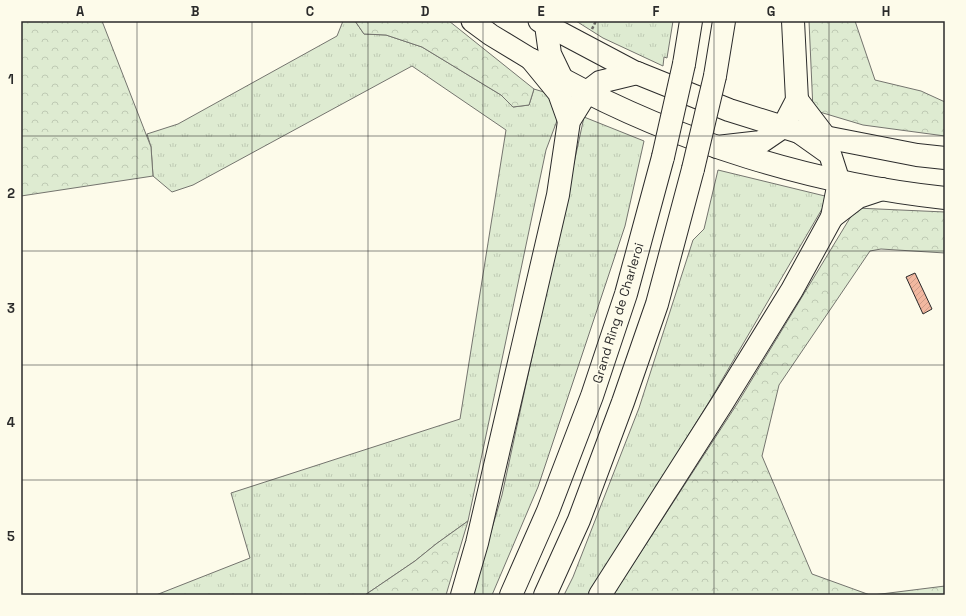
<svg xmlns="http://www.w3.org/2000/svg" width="966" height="616" viewBox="0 0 966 616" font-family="'Space Grotesk',sans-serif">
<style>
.grass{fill:url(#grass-tufts);stroke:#74746e}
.forest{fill:url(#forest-crowns);stroke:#74746e}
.building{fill:url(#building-hatch);stroke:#2b2b2b}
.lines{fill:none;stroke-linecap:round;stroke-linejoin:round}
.secondary-casing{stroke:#2b2b2b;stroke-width:23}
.primary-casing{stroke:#2b2b2b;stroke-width:24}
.highway-casing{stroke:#2b2b2b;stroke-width:24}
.path{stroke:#6a6964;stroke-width:2.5;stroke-dasharray:3 2;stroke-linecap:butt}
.secondary{stroke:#fdfbea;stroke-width:21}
.primary{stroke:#fdfbea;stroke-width:22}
.highway{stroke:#fdfbea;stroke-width:22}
.highway-bridge-casing{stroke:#2b2b2b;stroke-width:24;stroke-linecap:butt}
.highway-bridge{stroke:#fdfbea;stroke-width:22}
.grid{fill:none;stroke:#2b2b2b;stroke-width:1;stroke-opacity:0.55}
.labels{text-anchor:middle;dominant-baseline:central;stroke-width:3;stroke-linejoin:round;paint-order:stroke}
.street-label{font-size:13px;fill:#2b2b2b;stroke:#fdfbea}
.neatline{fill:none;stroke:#2b2b2b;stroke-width:1.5}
.grid-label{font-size:13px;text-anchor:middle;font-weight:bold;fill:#2b2b2b}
</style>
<defs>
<pattern id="grass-tufts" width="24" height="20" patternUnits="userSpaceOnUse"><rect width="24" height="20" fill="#deebd1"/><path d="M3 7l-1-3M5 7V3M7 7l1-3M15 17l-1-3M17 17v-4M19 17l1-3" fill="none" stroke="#bfcab4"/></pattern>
<pattern id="forest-crowns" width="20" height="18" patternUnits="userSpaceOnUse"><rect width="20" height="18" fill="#deebd1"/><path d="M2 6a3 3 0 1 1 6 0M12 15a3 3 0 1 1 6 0" fill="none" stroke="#bfcab4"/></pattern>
<pattern id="building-hatch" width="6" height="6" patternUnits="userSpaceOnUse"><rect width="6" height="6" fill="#f2b8a0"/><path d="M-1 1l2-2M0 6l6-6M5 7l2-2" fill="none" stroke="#d09e8a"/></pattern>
</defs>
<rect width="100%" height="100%" fill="#fdfbea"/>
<g class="grass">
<polygon points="343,21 355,21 364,34 386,35 422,47 501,95 513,107 529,105 534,89 547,93 552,99 558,118 546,150 468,521 436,544 415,561 365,595 156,595 250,558 231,493 460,419 506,130 412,66 193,185 172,192 153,176 151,147 147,134 178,124 337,36"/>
<polygon points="576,21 673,21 667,58 664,57 663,66 603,38"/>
<polygon points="584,117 644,141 625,226 538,487 492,595 472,595 502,495"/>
<polygon points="718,170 829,197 709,402 589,595 564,595 573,577 639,408 693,240 704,229"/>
</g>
<g class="forest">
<polygon points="21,21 102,21 151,147 153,176 21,196"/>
<polygon points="355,21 449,21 534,89 529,105 513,107 501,95 422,47 386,35 364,34"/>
<polygon points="809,21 855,21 875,80 921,91 945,102 945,136 863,125 813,110"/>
<polygon points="856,208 945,212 945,253 881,249 870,251 779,385 762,456 812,574 870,595 613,595 737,404"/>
<polygon points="468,521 446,595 365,595 415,561 436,544"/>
<polygon points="945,586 945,595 873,595"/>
</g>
<polygon class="building" points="915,273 932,309 923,314 906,277"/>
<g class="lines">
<g class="secondary-casing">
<g id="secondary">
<polyline points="472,21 491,35 547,69"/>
<polyline points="539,21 637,73"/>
</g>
</g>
<g class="primary-casing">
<g id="primary">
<polyline points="637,73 729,110 799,132 917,155 945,158"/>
<path d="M562,79C678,142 813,184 945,198"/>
</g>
</g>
<g class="highway-casing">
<g id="highway">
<polyline points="547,21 546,25 550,54 562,79"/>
<polyline points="532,60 559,93 569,121"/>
<polyline points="684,64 691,21"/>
<polyline points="715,76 724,21"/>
<polyline points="797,100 826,138"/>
<polyline points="717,147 761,142 783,127 797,100 793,21"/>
<polyline points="832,217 858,197 882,189"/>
<polyline points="462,595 477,543 558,195 569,121 587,92 600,82 637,73"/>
<polyline points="511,595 548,511 592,396 626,294 663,157"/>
<polyline points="545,595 579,520 623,402 657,304 693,169"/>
<polyline points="600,595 723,402 792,290 832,217 839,182 830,154 799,132"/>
</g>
</g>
<polyline class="path" points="592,29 596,21"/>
<use href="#secondary" class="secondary"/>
<use href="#primary" class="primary"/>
<use href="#highway" class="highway"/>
<g class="highway-bridge-casing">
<g id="highway-bridge">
<polyline points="663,157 684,64"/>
<polyline points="693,169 715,76"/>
</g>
</g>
<use href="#highway-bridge" class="highway-bridge"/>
</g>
<path class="grid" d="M137,21V595M252,21V595M368,21V595M483,21V595M598,21V595M714,21V595M829,21V595M21,136H945M21,251H945M21,365H945M21,480H945"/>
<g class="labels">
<g class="street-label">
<text transform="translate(618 313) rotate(-73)">Grand Ring de Charleroi</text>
</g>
</g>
<rect width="966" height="616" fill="none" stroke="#fdfbea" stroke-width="44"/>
<rect x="22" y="22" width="922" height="572" class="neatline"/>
<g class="grid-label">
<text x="80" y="16">A</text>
<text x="195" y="16">B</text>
<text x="310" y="16">C</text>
<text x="425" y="16">D</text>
<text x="541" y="16">E</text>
<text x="656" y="16">F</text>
<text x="771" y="16">G</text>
<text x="886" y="16">H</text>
<text x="11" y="84">1</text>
<text x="11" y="198">2</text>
<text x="11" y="313">3</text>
<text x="11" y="427">4</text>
<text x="11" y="541">5</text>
</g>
</svg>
